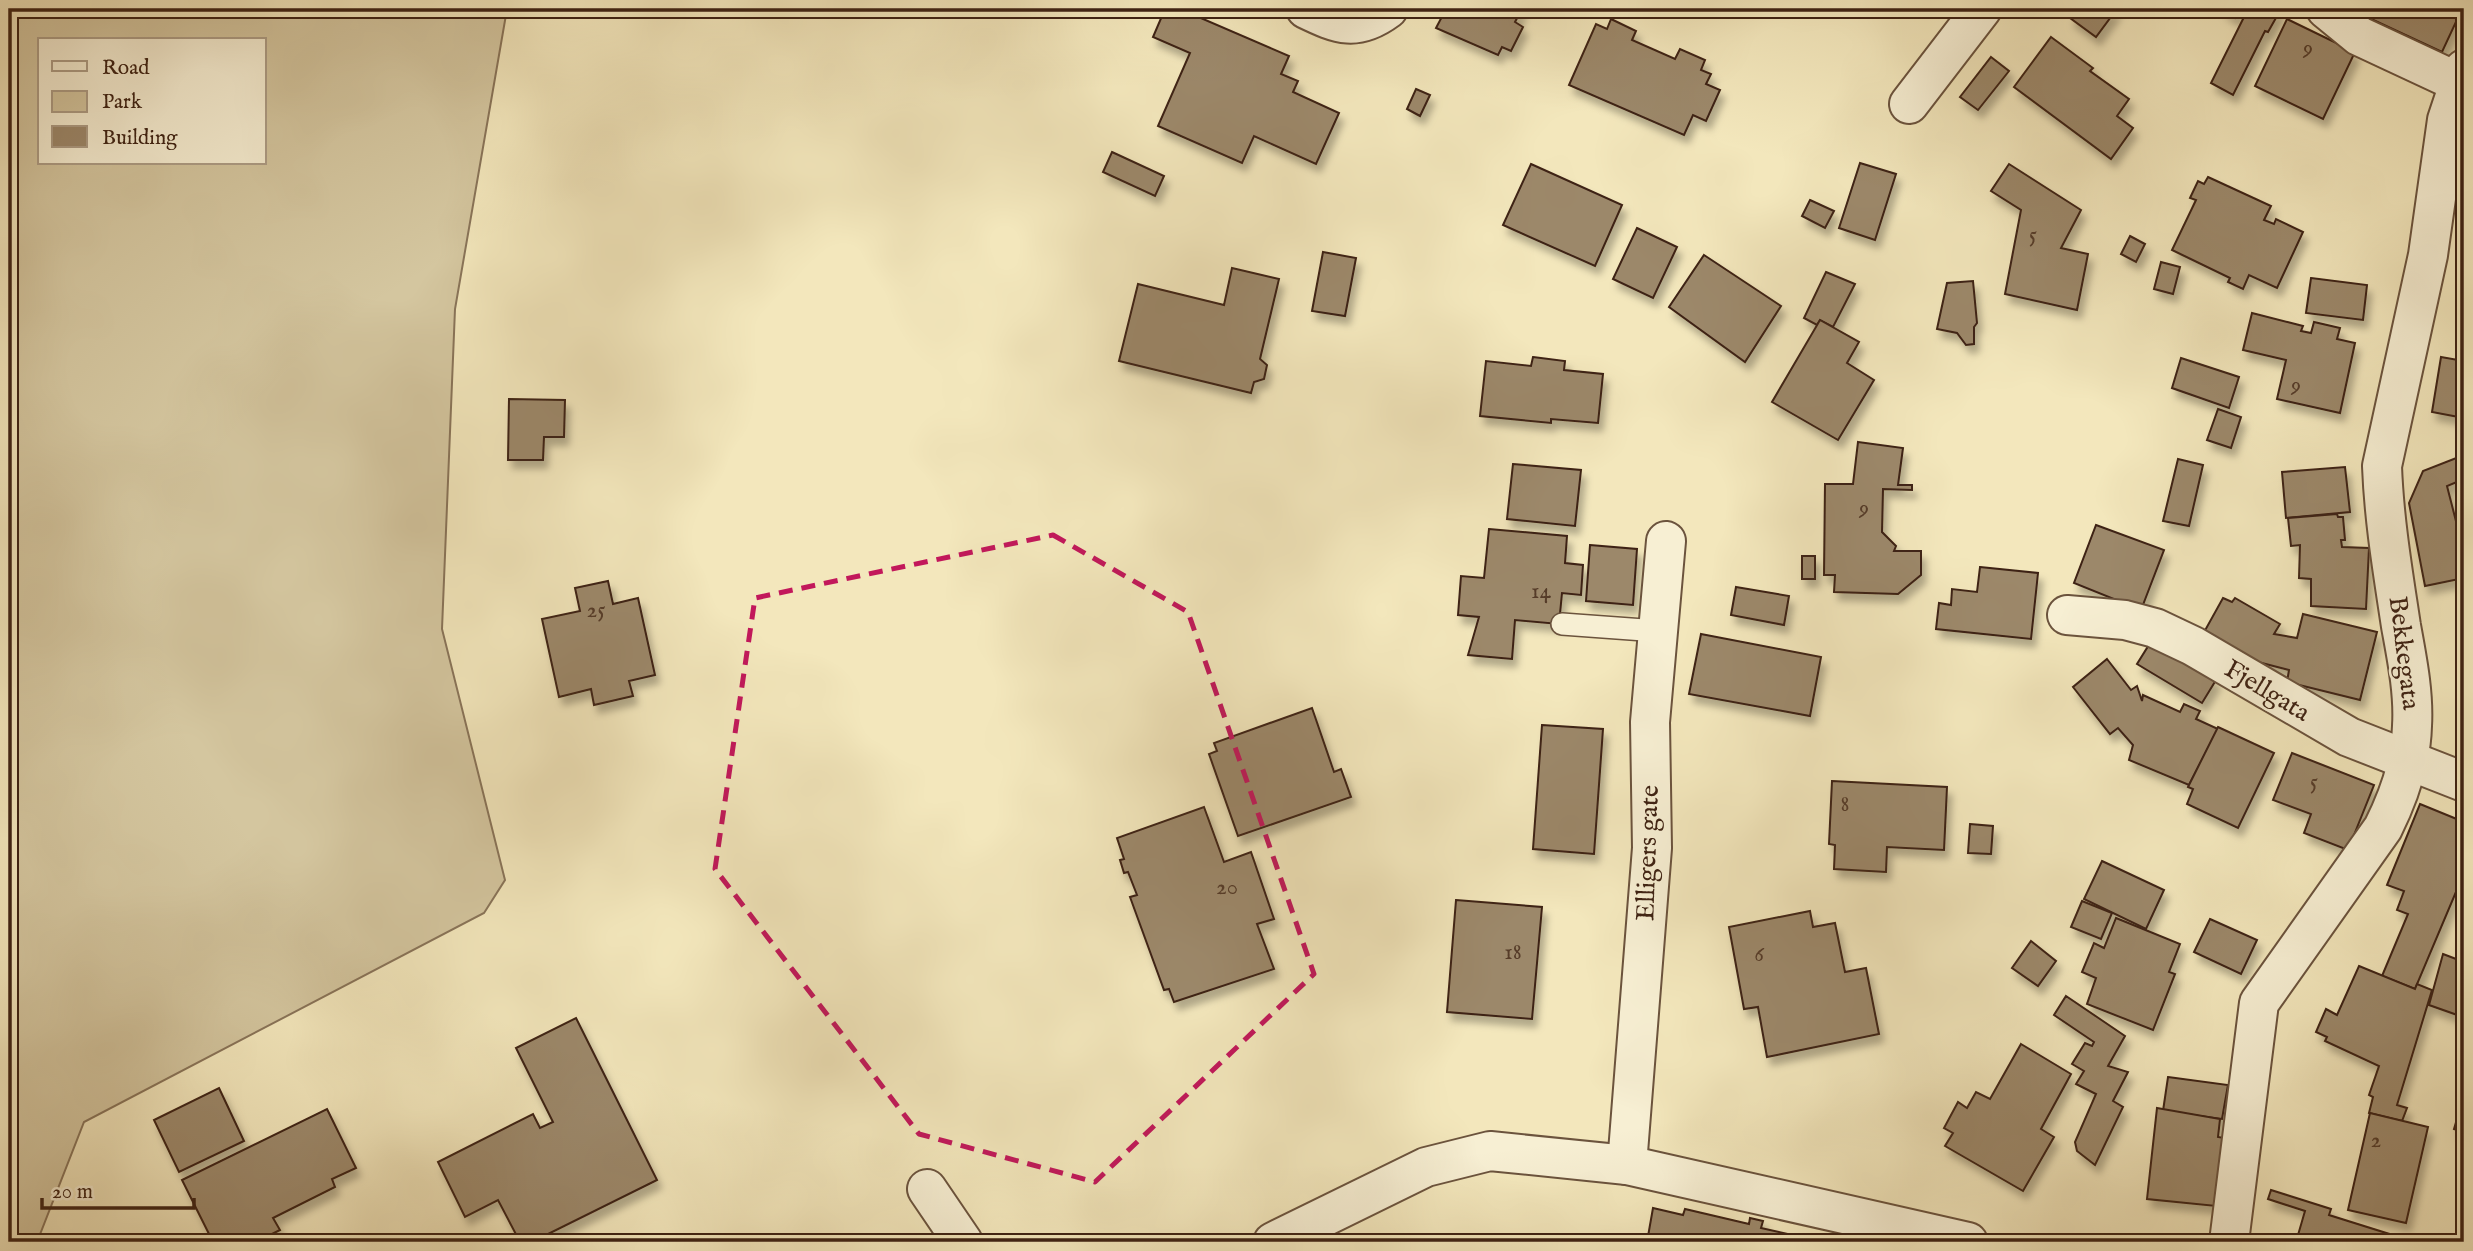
<svg xmlns="http://www.w3.org/2000/svg" width="2473" height="1251" viewBox="0 0 2473 1251" font-family="'IM FELL English',serif">
<style>
.green{fill:#d4c69f;stroke:#897459;stroke-width:2;fill-rule:evenodd}
.building{fill:#9c886b;stroke:#3e2213;stroke-width:2;filter:url(#shadow)}
.lines{fill:none;stroke-linecap:round;stroke-linejoin:round}
.service-casing{stroke:#6b533d;stroke-width:24}
.minor-casing{stroke:#6b533d;stroke-width:42}
.service{stroke:#f7efd3;stroke-width:21}
.minor{stroke:#f7efd3;stroke-width:38}
.marked{fill:none;stroke:#c2185b;stroke-width:5;stroke-dasharray:14 9;stroke-linejoin:round}
.labels{text-anchor:middle;dominant-baseline:central;stroke-width:5;stroke-linejoin:round;paint-order:stroke}
.number-label{font-size:23px;fill:#563c29}
.street-label{font-size:26px;fill:#3e2213;stroke:#f7efd3}
</style>
<defs>
<filter id="shadow"><feDropShadow dx="4.5" dy="8" stdDeviation="3.5" flood-color="#0004"/></filter>
</defs>
<rect width="100%" height="100%" fill="#f3e7bc"/>
<filter id="stains"><feTurbulence type="fractalNoise" baseFrequency=".00286" numOctaves="4"/><feColorMatrix values="0 0 0 0 .2 0 0 0 0 .09 0 0 0 0 .02 0 0 0 .5 -.17"/></filter>
<radialGradient id="worn" r=".72"><stop offset=".6" stop-color="#630" stop-opacity="0"/><stop offset="1" stop-color="#630" stop-opacity=".3"/></radialGradient>
<path class="green" d="M9,9H507L455,309L442,629L505,880L484,913L84,1122L37,1242H9ZM40,40H264V163H40Z"/>
<g class="building">
<polygon points="1165,9 1180,9 1289,56 1281,74 1298,81 1293,92 1339,113 1316,164 1254,136 1242,163 1158,126 1190,53 1153,37"/>
<polygon points="1446,9 1522,9 1515,22 1523,27 1511,51 1502,47 1498,55 1436,28"/>
<polygon points="2076,9 2114,9 2116,10 2096,37 2070,18"/>
<polygon points="2222,9 2242,9 2235,18"/>
<polygon points="2248,9 2281,9 2268,32 2265,31 2233,95 2211,83"/>
<polygon points="2373,9 2462,9 2442,52 2369,18"/>
<polygon points="1611,19 1636,31 1632,40 1675,59 1680,49 1705,60 1701,70 1711,74 1706,84 1720,90 1706,121 1693,115 1684,135 1569,85 1596,24 1607,29"/>
<polygon points="2287,19 2355,52 2323,119 2255,86"/>
<polygon points="2051,37 2093,68 2090,71 2129,99 2117,116 2133,128 2111,159 2014,87"/>
<polygon points="1991,57 2009,71 1978,110 1960,97"/>
<polygon points="1416,89 1430,95 1420,116 1407,109"/>
<polygon points="1112,152 1164,176 1155,196 1103,172"/>
<polygon points="1860,163 1896,174 1875,240 1839,228"/>
<polygon points="1531,164 1622,205 1595,266 1503,225"/>
<polygon points="2009,164 2081,210 2061,248 2088,254 2077,310 2005,294 2021,210 1991,191"/>
<polygon points="2208,177 2271,206 2264,220 2274,224 2276,219 2303,232 2277,288 2249,275 2243,289 2228,282 2230,278 2172,250 2196,200 2190,198 2198,181 2204,184"/>
<polygon points="1810,200 1834,211 1825,228 1802,216"/>
<polygon points="1637,228 1677,247 1653,298 1613,279"/>
<polygon points="2130,236 2145,244 2136,262 2121,254"/>
<polygon points="1323,252 1356,258 1345,316 1312,311"/>
<polygon points="1704,255 1781,306 1745,362 1669,307"/>
<polygon points="2161,262 2180,267 2173,294 2154,289"/>
<polygon points="1232,268 1279,279 1260,359 1267,365 1264,379 1254,382 1251,393 1119,361 1138,284 1224,305"/>
<polygon points="1826,272 1855,284 1833,327 1820,320 1817,325 1804,318"/>
<polygon points="2311,278 2367,285 2363,320 2306,313"/>
<polygon points="1973,281 1977,323 1974,327 1974,344 1966,345 1957,333 1937,329 1947,283"/>
<polygon points="2252,313 2303,326 2301,331 2311,333 2314,322 2340,328 2337,339 2355,343 2340,413 2277,399 2286,360 2243,350"/>
<polygon points="1820,320 1859,342 1847,363 1874,380 1838,440 1772,402"/>
<polygon points="1533,357 1565,361 1564,370 1603,374 1598,423 1551,419 1551,423 1480,416 1486,361 1531,366"/>
<polygon points="2441,357 2464,361 2464,418 2432,412"/>
<polygon points="2181,358 2239,377 2229,408 2172,388"/>
<polygon points="509,399 565,400 564,437 544,437 543,460 508,460"/>
<polygon points="2218,409 2241,417 2231,448 2207,440"/>
<polygon points="1858,442 1903,448 1898,485 1912,485 1912,490 1883,489 1882,532 1896,546 1894,551 1921,551 1921,575 1898,594 1834,592 1835,575 1824,575 1825,484 1853,484"/>
<polygon points="2464,455 2464,479 2447,486 2458,529 2464,528 2464,548 2461,549 2464,578 2425,586 2409,503 2423,471"/>
<polygon points="2178,459 2203,465 2189,526 2163,521"/>
<polygon points="1513,464 1581,470 1575,526 1507,519"/>
<polygon points="2345,467 2350,512 2286,518 2282,472"/>
<polygon points="2337,514 2338,517 2343,517 2345,540 2341,540 2342,547 2369,548 2366,609 2311,606 2311,579 2299,578 2300,545 2291,546 2288,518"/>
<polygon points="2096,525 2164,550 2141,610 2074,583"/>
<polygon points="1489,529 1567,536 1565,563 1583,565 1581,595 1562,593 1559,624 1515,620 1512,659 1468,655 1479,617 1458,615 1461,576 1484,578"/>
<polygon points="1590,545 1637,549 1633,605 1586,601"/>
<rect x="1802" y="556" width="13" height="23"/>
<polygon points="1980,567 2038,573 2031,639 1936,629 1939,603 1951,605 1952,589 1977,592"/>
<polygon points="608,581 613,604 638,598 655,675 629,681 633,696 594,705 591,689 559,697 542,619 580,611 575,588"/>
<polygon points="1736,587 1789,596 1784,625 1731,615"/>
<polygon points="2223,598 2232,602 2235,598 2280,624 2274,634 2297,638 2303,614 2377,632 2360,700 2287,682 2289,670 2258,662 2203,634"/>
<polygon points="1701,634 1821,657 1810,716 1689,694"/>
<polygon points="2152,640 2216,680 2202,703 2137,664"/>
<polygon points="2107,659 2131,690 2137,686 2142,701 2143,695 2180,712 2184,704 2200,711 2196,719 2218,729 2189,785 2129,760 2133,745 2118,728 2110,734 2073,687"/>
<polygon points="1312,708 1334,772 1341,769 1351,797 1238,836 1209,754 1217,751 1214,743"/>
<polygon points="1542,725 1603,729 1594,854 1533,849"/>
<polygon points="2218,727 2274,753 2238,828 2187,804 2193,789 2188,787"/>
<polygon points="2292,753 2374,785 2348,850 2304,833 2311,814 2273,800"/>
<polygon points="1832,781 1947,787 1944,850 1887,847 1886,872 1834,869 1835,845 1829,844"/>
<polygon points="2420,804 2464,822 2464,873 2415,989 2382,976 2408,914 2397,910 2404,891 2387,885"/>
<polygon points="1204,807 1224,862 1251,852 1274,919 1257,924 1274,969 1174,1002 1169,989 1164,990 1130,897 1137,895 1128,872 1124,873 1120,860 1124,859 1117,838"/>
<polygon points="1970,824 1993,826 1991,854 1968,853"/>
<polygon points="2102,861 2164,890 2146,929 2084,899"/>
<polygon points="1456,900 1542,907 1532,1019 1447,1012"/>
<polygon points="2082,901 2112,913 2101,939 2071,927"/>
<polygon points="1810,911 1813,927 1835,923 1845,972 1866,968 1879,1034 1767,1057 1758,1007 1744,1009 1729,927"/>
<polygon points="2116,918 2180,944 2169,972 2175,974 2153,1030 2087,1004 2096,978 2082,972 2094,943 2104,948"/>
<polygon points="2210,919 2257,940 2241,974 2194,952"/>
<polygon points="2464,922 2464,943 2457,940"/>
<polygon points="2031,941 2056,961 2038,986 2012,968"/>
<polygon points="2443,954 2464,962 2463,1017 2429,1005"/>
<polygon points="2359,966 2415,989 2417,984 2432,990 2397,1105 2407,1108 2402,1121 2369,1113 2373,1097 2369,1095 2379,1066 2325,1041 2327,1037 2316,1032 2326,1009 2337,1015"/>
<polygon points="2066,996 2125,1036 2108,1066 2128,1072 2113,1101 2123,1107 2095,1165 2077,1151 2075,1142 2096,1094 2076,1084 2084,1071 2072,1064 2085,1043 2092,1046 2094,1042 2054,1015"/>
<polygon points="576,1018 657,1180 532,1242 520,1242 498,1200 465,1217 438,1162 533,1114 540,1128 553,1122 516,1048"/>
<polygon points="2021,1044 2071,1074 2041,1129 2054,1137 2023,1191 1945,1146 1953,1133 1944,1128 1958,1102 1967,1108 1976,1092 1990,1099"/>
<polygon points="2168,1077 2228,1085 2222,1119 2163,1111"/>
<polygon points="219,1088 244,1141 179,1172 154,1120"/>
<polygon points="2464,1095 2464,1132 2454,1129"/>
<polygon points="2157,1108 2220,1119 2218,1137 2224,1138 2216,1206 2147,1199"/>
<polygon points="327,1109 356,1168 332,1179 335,1187 273,1218 280,1230 256,1242 213,1242 182,1180"/>
<polygon points="2370,1113 2428,1127 2406,1223 2348,1210"/>
<polygon points="2271,1190 2331,1209 2329,1215 2399,1237 2397,1242 2321,1242 2298,1235 2305,1211 2268,1199"/>
<polygon points="1653,1208 1683,1215 1685,1209 1749,1224 1750,1218 1763,1221 1761,1228 1823,1242 1647,1242"/>
</g>
<g class="lines">
<g class="service-casing">
<polyline id="service" points="1562,624 1658,631"/>
</g>
<g class="minor-casing">
<g id="minor">
<path d="M1306,9C1339,25 1357,32 1388,9"/>
<polyline points="2326,9 2359,36 2464,85"/>
<polyline points="1909,104 1982,9"/>
<polyline points="2067,615 2125,620 2155,628 2193,646 2349,737 2464,782"/>
<polyline points="1627,1165 1652,848 1650,722 1666,541"/>
<polyline points="927,1189 963,1242"/>
<polyline points="1273,1242 1426,1167 1490,1151 1627,1165 1968,1242"/>
<path d="M2229,1242L2259,1003L2383,828C2399,796 2411,763 2412,726C2414,693 2407,659 2401,626C2393,573 2384,520 2382,466L2428,255L2447,120L2464,69"/>
</g>
</g>
<use href="#service" class="service"/>
<use href="#minor" class="minor"/>
</g>
<path class="marked" d="M1053,535L1188,612L1314,974L1095,1182L919,1134L715,869L755,598Z"/>
<g class="labels">
<g class="number-label">
<text x="2308" y="48">9</text>
<text x="2033" y="235">5</text>
<text x="2296" y="385">9</text>
<text x="1864" y="508">9</text>
<text x="1541" y="591">14</text>
<text x="596" y="610">25</text>
<text x="2314" y="782">5</text>
<text x="1845" y="804">8</text>
<text x="1227" y="887">20</text>
<text x="1513" y="952">18</text>
<text x="1759" y="954">6</text>
<text x="2376" y="1140">2</text>
</g>
<g class="street-label">
<text transform="translate(2404 653) rotate(83)">Bekkegata</text>
<text transform="translate(2267 691) rotate(31)">Fjellgata</text>
<text transform="translate(1648 853) rotate(-88)">Elligers gate</text>
</g>
</g>
<rect width="2473" height="1251" fill="none" stroke="#f3e7bc" stroke-width="35"/>
<rect x="10" y="10" width="2452" height="1230" fill="none" stroke="#3e2213" stroke-width="3.5"/>
<rect x="18" y="18" width="2438" height="1216" fill="none" stroke="#3e2213" stroke-width="2"/>
<rect x="38" y="38" width="228" height="126" fill="#f7efd3" stroke="#ad9d86" stroke-width="2"/>
<rect x="52" y="61" width="35" height="10" fill="#f7efd3" stroke="#ad9d86" stroke-width="2"/>
<text x="102" y="74" font-size="21" fill="#3e2213">Road</text>
<rect x="52" y="91" width="35" height="21" fill="#d4c69f" stroke="#ad9d86" stroke-width="2"/>
<text x="102" y="108" font-size="21" fill="#3e2213">Park</text>
<rect x="52" y="126" width="35" height="21" fill="#9c886b" stroke="#ad9d86" stroke-width="2"/>
<text x="102" y="144" font-size="21" fill="#3e2213">Building</text>
<path d="M42 1198v10h152v-10" fill="none" stroke="#3e2213" stroke-width="3.5"/>
<text x="52" y="1198" font-size="21" fill="#3e2213" stroke="#f7efd3" stroke-width="5" paint-order="stroke">20 m</text>
<rect width="100%" height="100%" filter="url(#stains)"/>
<rect width="100%" height="100%" fill="url(#worn)"/>
</svg>
